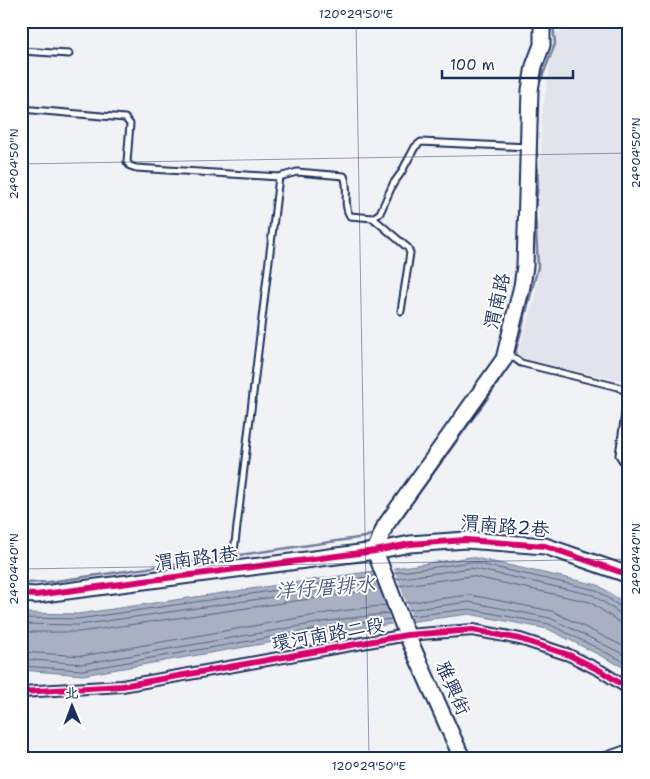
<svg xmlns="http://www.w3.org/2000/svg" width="650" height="779" viewBox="0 0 650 779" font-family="'Shantell Sans','LXGW WenKai TC',sans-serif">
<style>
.built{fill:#e1e4ea}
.water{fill:#a8b0c2;stroke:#707c9a}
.pier{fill:#f1f2f5}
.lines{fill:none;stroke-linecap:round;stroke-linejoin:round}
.shore{stroke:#536386;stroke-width:1}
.stream{stroke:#707c9a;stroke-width:2.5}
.lane-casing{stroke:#1b2f5e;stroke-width:9}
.street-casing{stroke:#1b2f5e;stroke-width:14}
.secondary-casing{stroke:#1b2f5e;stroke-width:19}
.lane{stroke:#fff;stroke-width:5}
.street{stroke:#fff;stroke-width:10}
.secondary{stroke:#fff;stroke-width:15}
.cycleway-casing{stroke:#fff;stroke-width:9}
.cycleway{stroke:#d6006c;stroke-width:6}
.ticks{fill:none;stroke:#1b2f5e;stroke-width:1;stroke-opacity:0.45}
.labels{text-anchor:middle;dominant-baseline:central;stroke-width:4;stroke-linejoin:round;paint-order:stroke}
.street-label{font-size:19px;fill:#1b2f5e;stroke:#fff}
.water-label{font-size:20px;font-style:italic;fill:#4c5c81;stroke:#fff}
.neatline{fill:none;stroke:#1b2f5e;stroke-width:2}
.ticks-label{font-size:12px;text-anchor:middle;fill:#1b2f5e}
</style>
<rect width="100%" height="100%" fill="#f1f2f5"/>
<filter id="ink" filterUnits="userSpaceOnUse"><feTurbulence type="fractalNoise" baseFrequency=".02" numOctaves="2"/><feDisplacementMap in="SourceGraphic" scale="10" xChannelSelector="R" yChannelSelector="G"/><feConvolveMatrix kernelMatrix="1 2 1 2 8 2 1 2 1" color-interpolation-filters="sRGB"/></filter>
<g filter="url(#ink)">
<polygon class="built" points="617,27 629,28 629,382 516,358 536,297 542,114 556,32"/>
<polygon class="water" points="471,557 598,585 629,606 629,670 548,629 469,614 331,632 83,675 21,670 21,613 78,614"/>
<polygon class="pier" points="393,566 412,618 392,625 373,570"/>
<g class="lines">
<g class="shore">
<polyline points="393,573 471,562 596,590 624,609 629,610"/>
<polyline points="395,579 471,568 593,595 621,614 629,616"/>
<polyline points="398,586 471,576 590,602 619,622 629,624"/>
<polyline points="404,603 470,595 552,611 629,649"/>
<polyline points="407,610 469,602 550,618 629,657"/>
<polyline points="409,616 469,609 549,624 629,664"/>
<polyline points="21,618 78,619 375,576"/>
<polyline points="21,624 79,625 377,582"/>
<polyline points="21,632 79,632 380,589"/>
<polyline points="21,652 82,656 327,613 386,605"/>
<polyline points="21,659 82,664 329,621 389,613"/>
<polyline points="21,666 82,670 330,627 391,619"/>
</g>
<g class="stream">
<polyline points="538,87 555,44 553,24"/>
<polyline points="393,526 396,525 489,396 514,358 538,267 535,211 538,185 536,130"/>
<polyline points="21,583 49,582 365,537 376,533"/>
</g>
<g class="lane-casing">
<g id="lane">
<polyline points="21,51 69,54"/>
<path d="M21,109L125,118L130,124L127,162L130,166L136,168L279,177L297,172L344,176C350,189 342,204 350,216L373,218L380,213L393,184L401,173L415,147L421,142L528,147"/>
<polyline points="373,218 408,248 410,253 401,311"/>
<polyline points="507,353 521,363 618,387 628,393 619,455 629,471"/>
<polyline points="232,568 279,177"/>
</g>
</g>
<g class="street-casing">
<g id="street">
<polyline points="21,692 122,686 407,635 473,630 520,639 569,655 601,671 629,689"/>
<polyline points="606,758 629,750"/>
</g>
</g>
<g class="secondary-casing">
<g id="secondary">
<polyline points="375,551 385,526 504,359 522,286 525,266 530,90 534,66 542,45 542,21"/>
<polyline points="375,551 407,635 462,758"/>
<polyline points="21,594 36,595 375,551 410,544 466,540 545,546 629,575"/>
</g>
</g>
<use href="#lane" class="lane"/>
<use href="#street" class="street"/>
<use href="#secondary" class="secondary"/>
<g class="cycleway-casing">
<g id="cycleway">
<polyline points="21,594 36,595 375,551 410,544 466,540 545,546 629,575"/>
<polyline points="21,692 122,686 407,635 473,630 520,639 569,655 601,671 629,689"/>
</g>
</g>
<use href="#cycleway" class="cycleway"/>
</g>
</g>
<path class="ticks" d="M356,21L369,758M21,164L629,153M21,569L629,559"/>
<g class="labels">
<g class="street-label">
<text transform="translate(497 301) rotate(-77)">渭南路</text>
<text transform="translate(505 526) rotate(5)">渭南路2巷</text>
<text transform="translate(196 558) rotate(-7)">渭南路1巷</text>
<text transform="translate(328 634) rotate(-10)">環河南路二段</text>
<text transform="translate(453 688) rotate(66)">雅興街</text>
</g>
<g class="water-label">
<text transform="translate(325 587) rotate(-4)">洋仔厝排水</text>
</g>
</g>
<rect width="650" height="779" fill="none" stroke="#fff" stroke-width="55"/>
<g transform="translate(72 706) rotate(359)" stroke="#ffffff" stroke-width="4" paint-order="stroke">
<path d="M0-4L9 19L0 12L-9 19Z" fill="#1b2f5e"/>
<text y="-8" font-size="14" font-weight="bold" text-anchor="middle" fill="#1b2f5e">北</text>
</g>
<path d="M442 70v8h131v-8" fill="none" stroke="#1b2f5e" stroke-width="2.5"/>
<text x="450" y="70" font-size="15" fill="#1b2f5e" stroke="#ffffff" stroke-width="4" paint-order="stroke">100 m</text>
<rect x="28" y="28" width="594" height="724" class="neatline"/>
<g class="ticks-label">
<text x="356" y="18">120°29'50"E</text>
<text transform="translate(636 153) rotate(-90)" y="4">24°04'50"N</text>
<text transform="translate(14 164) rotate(-90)" y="4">24°04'50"N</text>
<text transform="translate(636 559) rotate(-90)" y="4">24°04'40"N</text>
<text transform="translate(14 569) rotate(-90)" y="4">24°04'40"N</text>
<text x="369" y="770">120°29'50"E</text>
</g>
</svg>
